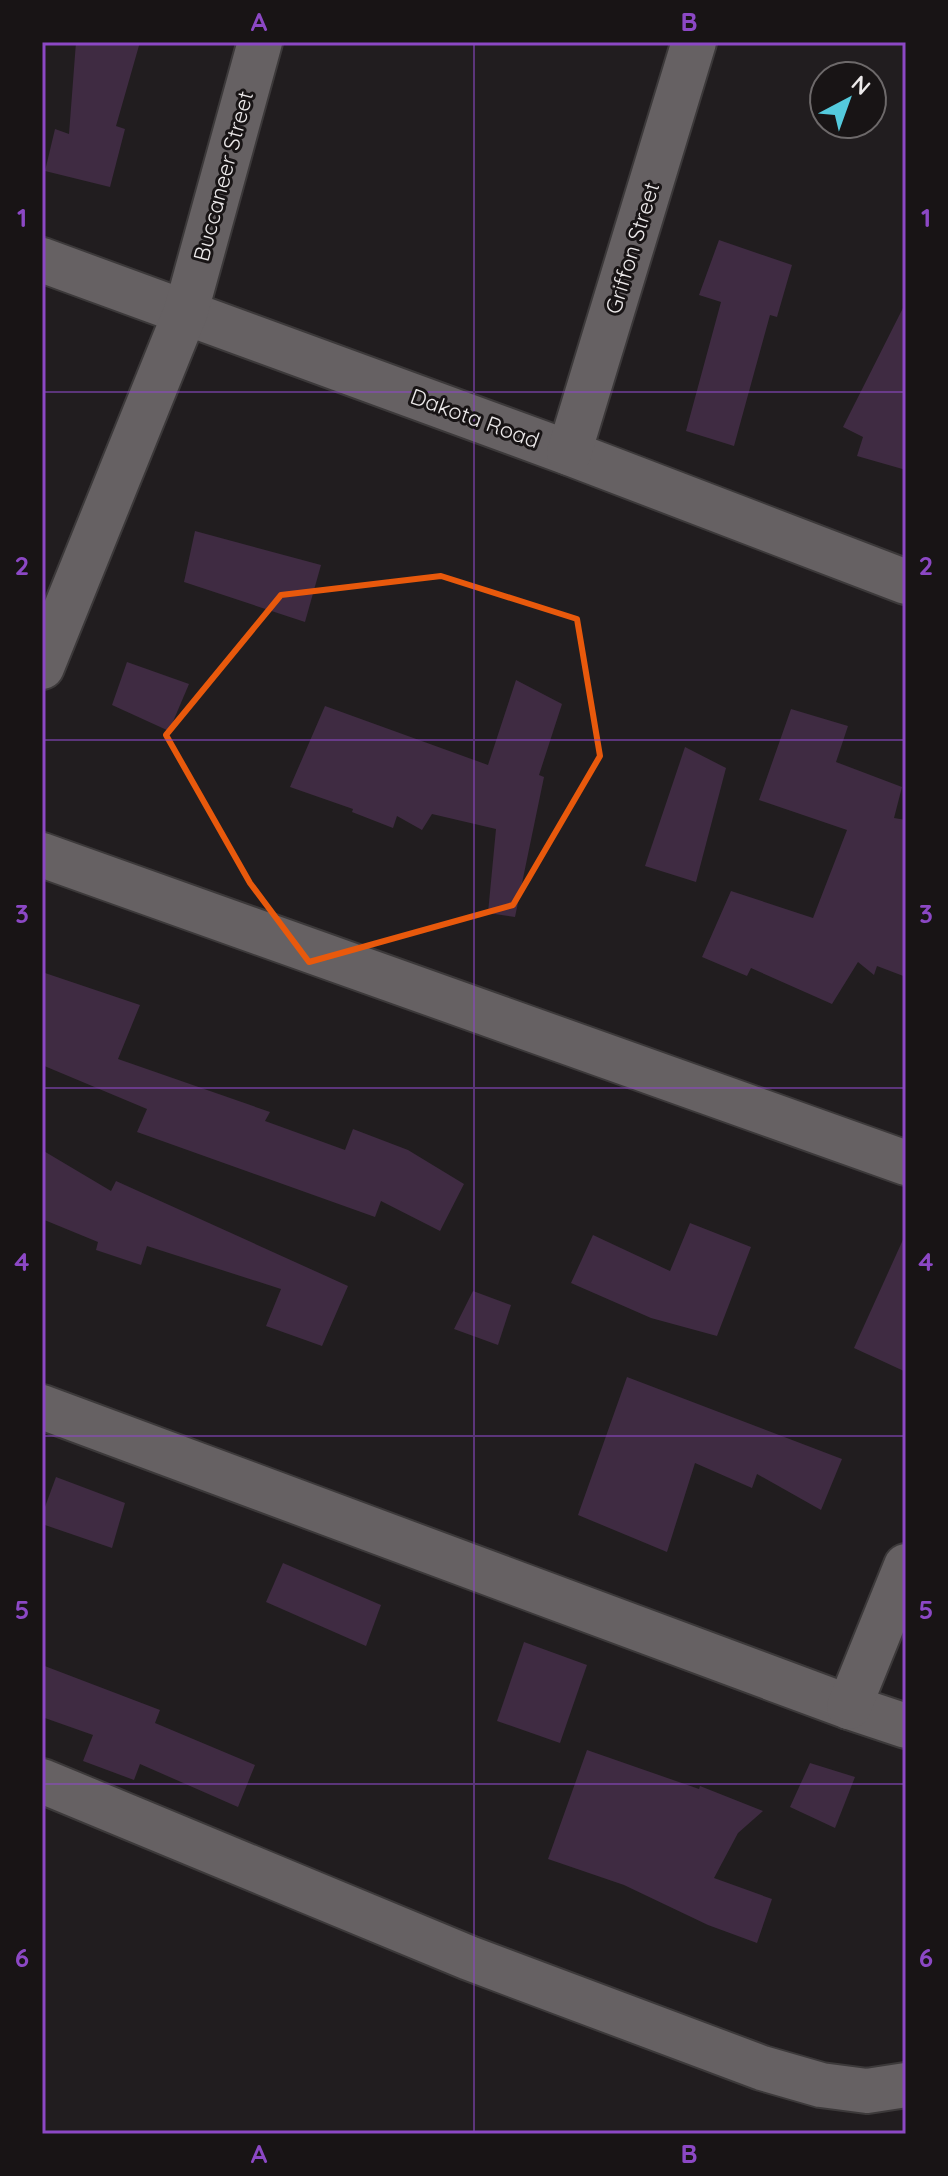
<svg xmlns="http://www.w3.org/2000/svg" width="948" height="2176" viewBox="0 0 948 2176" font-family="Quicksand,sans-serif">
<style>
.building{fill:#3f2b42}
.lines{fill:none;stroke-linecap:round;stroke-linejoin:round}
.minor-casing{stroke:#3c393a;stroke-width:48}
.minor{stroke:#666163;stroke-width:44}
.marked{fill:none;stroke:#e8590c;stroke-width:6;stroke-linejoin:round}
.grid{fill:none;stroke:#8c48c5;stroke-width:2;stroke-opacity:0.55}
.labels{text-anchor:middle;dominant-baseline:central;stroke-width:6;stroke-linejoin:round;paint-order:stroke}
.street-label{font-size:22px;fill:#ece9ea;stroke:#181415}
.neatline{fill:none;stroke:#8c48c5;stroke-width:3}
.grid-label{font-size:26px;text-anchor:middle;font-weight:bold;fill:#8c48c5}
</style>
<rect width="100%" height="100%" fill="#211d1f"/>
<g class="building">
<polygon points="76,42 140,42 116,126 125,129 110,187 45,171 55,129 69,134"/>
<polygon points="719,240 792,265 777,317 770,315 734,446 686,431 721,302 699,295"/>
<polygon points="906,302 906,470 857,456 863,437 843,427"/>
<polygon points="195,531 321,565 305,622 184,582"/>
<polygon points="127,662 189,684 169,731 112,705"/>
<polygon points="516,680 562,704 539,775 544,777 515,917 488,913 496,829 432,814 422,830 397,816 393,828 352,812 353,809 290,787 325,706 488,765"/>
<polygon points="791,709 848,726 836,762 902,787 894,818 906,820 906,977 877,966 874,975 858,962 832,1004 751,968 747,976 702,957 731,891 813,918 847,830 759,800"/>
<polygon points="685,747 726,768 696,882 645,866"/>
<polygon points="42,972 140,1005 118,1059 270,1112 265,1121 345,1150 353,1129 408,1150 464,1184 440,1231 381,1201 375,1217 137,1132 147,1109 42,1065"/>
<polygon points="42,1150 111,1191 116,1181 348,1286 322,1346 266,1326 281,1289 147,1246 141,1265 96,1250 98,1242 42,1219"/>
<polygon points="690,1223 751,1247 717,1336 651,1318 571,1283 593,1235 670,1271"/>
<polygon points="906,1233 906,1372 854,1348"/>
<polygon points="473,1291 511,1305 498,1345 454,1329"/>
<polygon points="627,1377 842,1459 821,1510 757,1474 752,1488 695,1463 667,1552 578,1515"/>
<polygon points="56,1477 125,1503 112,1548 42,1524 42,1515"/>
<polygon points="283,1563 381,1605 366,1646 266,1602"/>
<polygon points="524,1642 587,1665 560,1743 497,1721"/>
<polygon points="42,1665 160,1710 155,1723 255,1765 238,1807 140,1764 134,1780 83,1761 93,1735 42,1717"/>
<polygon points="587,1750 699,1789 700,1786 763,1811 738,1833 714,1878 772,1899 757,1943 708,1925 624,1885 548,1859"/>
<polygon points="810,1763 855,1777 835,1828 790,1807"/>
</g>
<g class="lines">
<g class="minor-casing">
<g id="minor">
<polyline points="42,260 569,453 906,582"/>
<polyline points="569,453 694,42"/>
<polyline points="42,667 186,311 260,42"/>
<polyline points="42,855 906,1163"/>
<polyline points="42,1407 849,1707 906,1726"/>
<polyline points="849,1707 906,1566"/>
<polyline points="42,1781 469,1958 762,2068 821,2085 867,2091 906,2085"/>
</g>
</g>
<use href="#minor" class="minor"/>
</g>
<path class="marked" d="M441,576L577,619L600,756L513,905L309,962L250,883L166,735L281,595Z"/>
<path class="grid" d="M474,42V2134M42,392H906M42,740H906M42,1088H906M42,1436H906M42,1784H906"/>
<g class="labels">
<g class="street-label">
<text transform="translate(223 176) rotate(-75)">Buccaneer Street</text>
<text transform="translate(632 248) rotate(-73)">Griffon Street</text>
<text transform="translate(475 418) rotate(20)">Dakota Road</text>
</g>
</g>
<rect width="948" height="2176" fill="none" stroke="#181415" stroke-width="88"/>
<g transform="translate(848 100) rotate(41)"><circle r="38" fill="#181415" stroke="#6d696a" stroke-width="2"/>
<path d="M0-6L14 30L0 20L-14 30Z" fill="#54cadd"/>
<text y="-12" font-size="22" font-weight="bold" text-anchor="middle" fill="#ece9ea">N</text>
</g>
<rect x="44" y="44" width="860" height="2088" class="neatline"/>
<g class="grid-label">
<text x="259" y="31">A</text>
<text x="689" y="31">B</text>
<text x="22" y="227">1</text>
<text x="926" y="227">1</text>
<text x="22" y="575">2</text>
<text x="926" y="575">2</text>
<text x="22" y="923">3</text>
<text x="926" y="923">3</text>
<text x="22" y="1271">4</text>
<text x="926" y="1271">4</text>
<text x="22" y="1619">5</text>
<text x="926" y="1619">5</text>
<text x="22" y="1967">6</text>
<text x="926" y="1967">6</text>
<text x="259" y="2163">A</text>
<text x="689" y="2163">B</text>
</g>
</svg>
